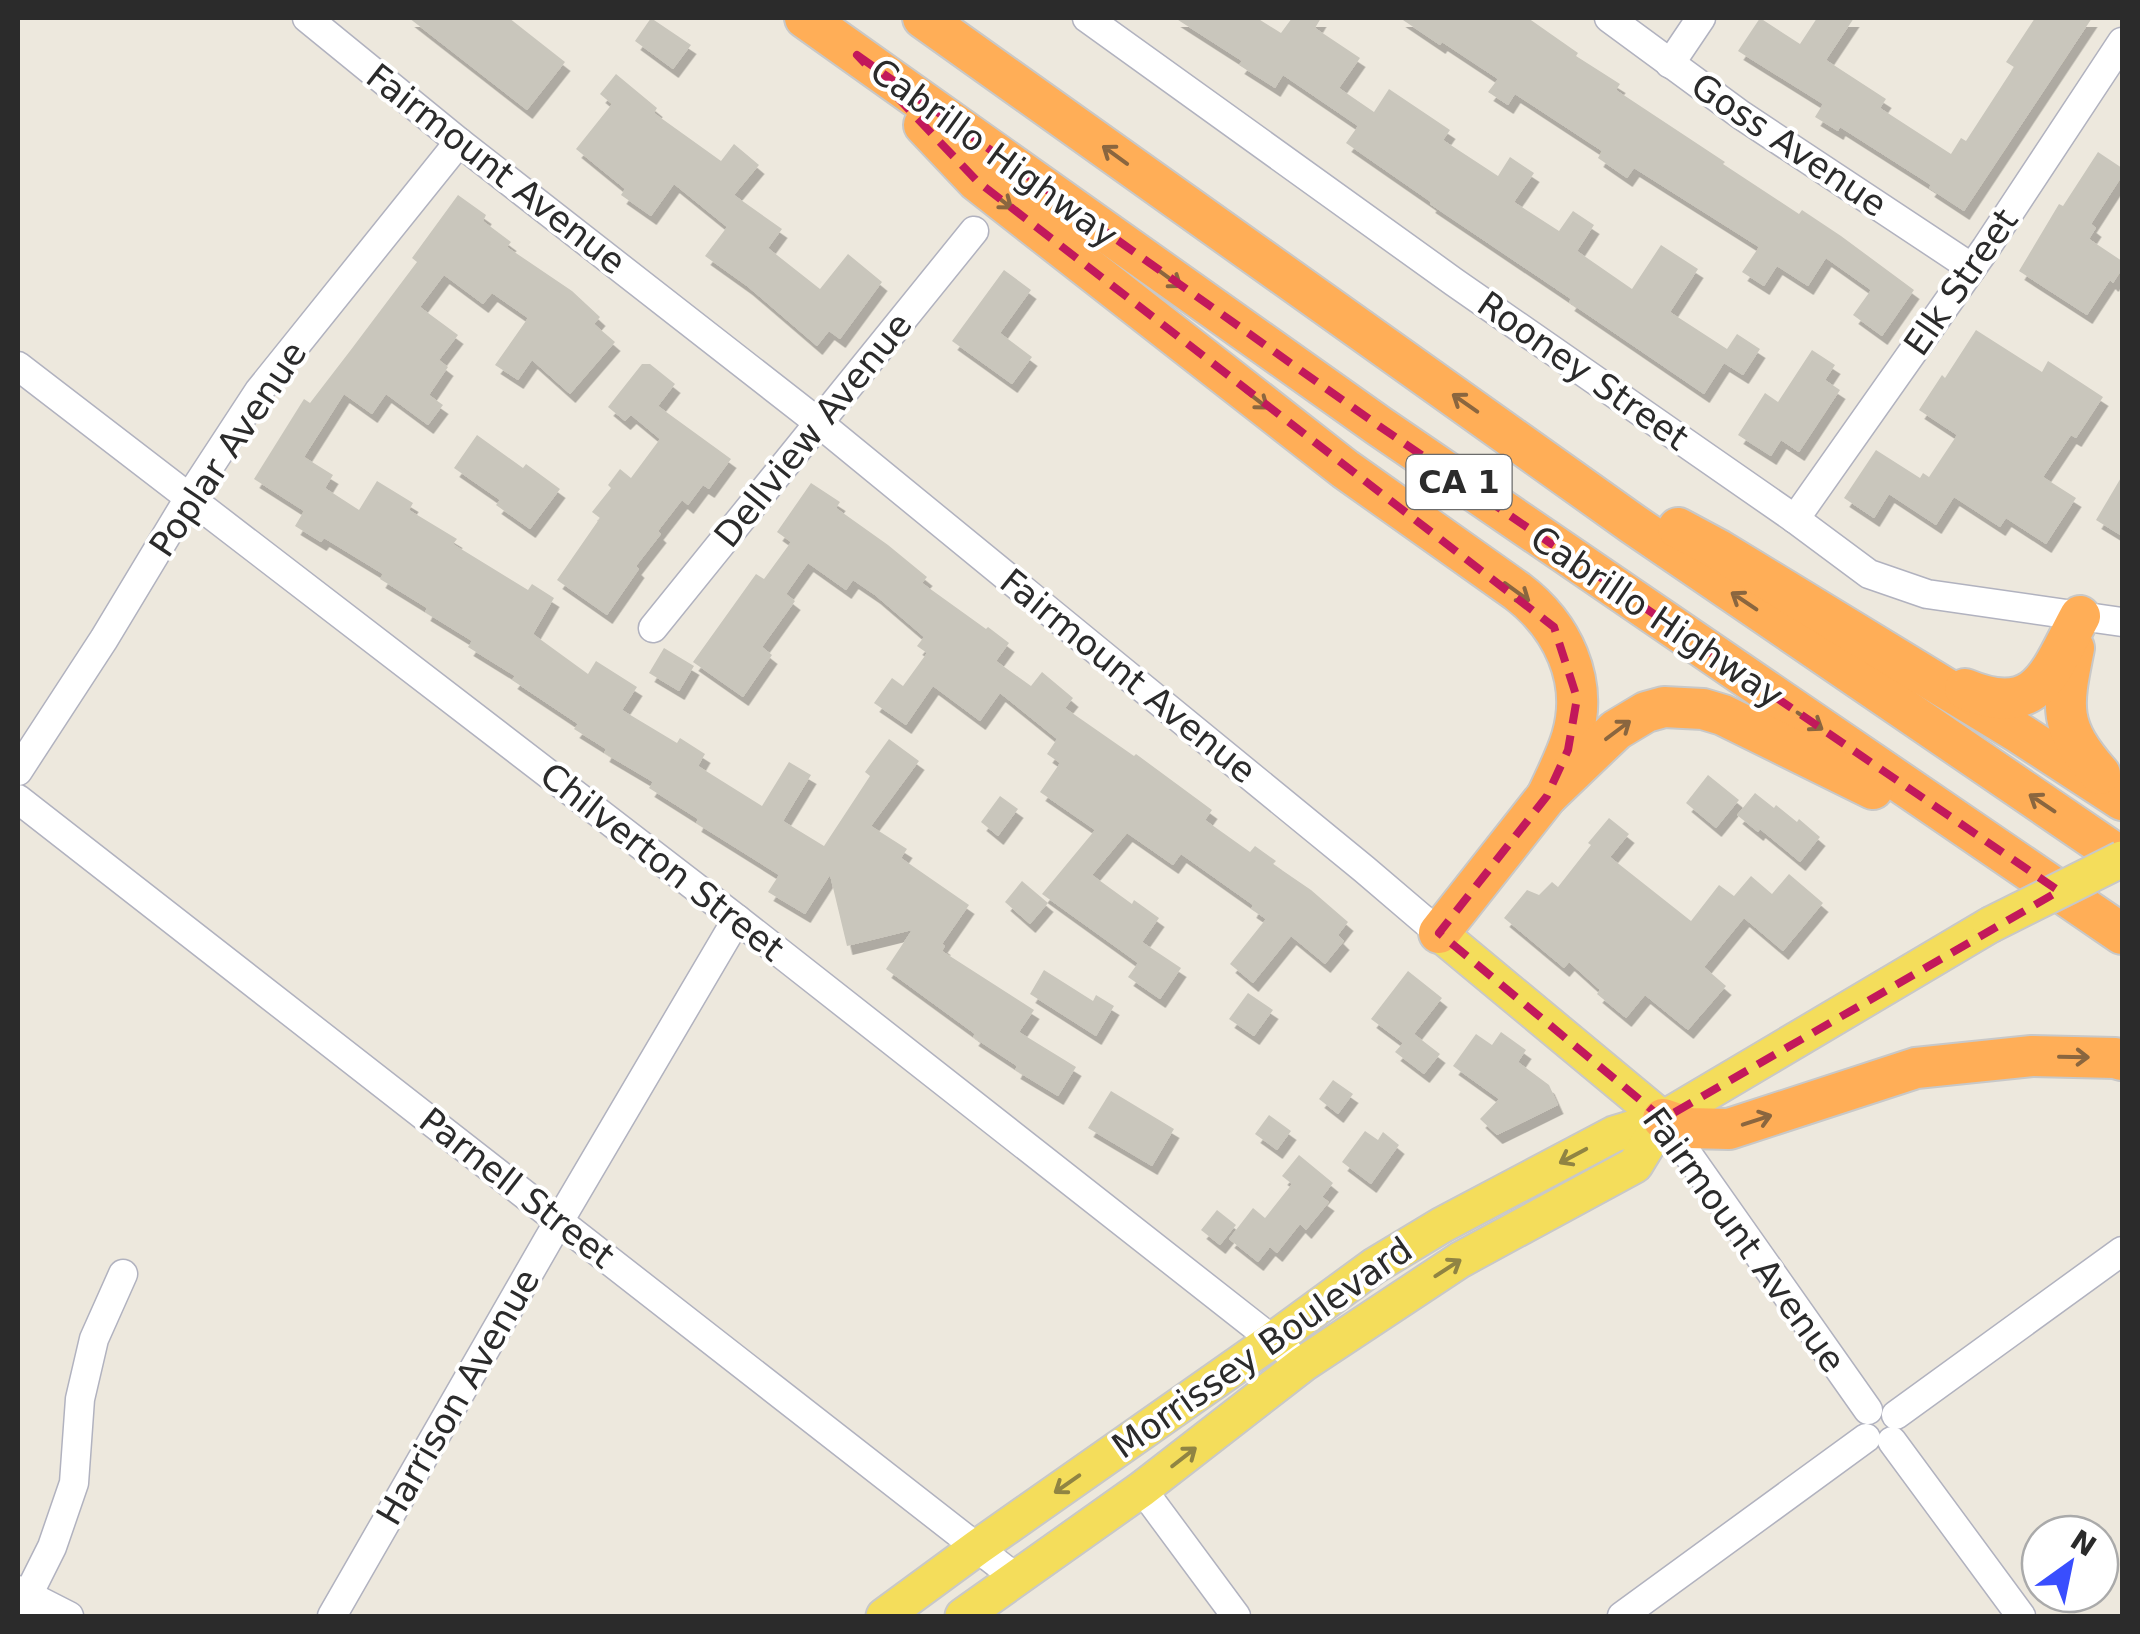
<svg xmlns="http://www.w3.org/2000/svg" width="2140" height="1634" viewBox="0 0 2140 1634" font-family="'DejaVu Sans',sans-serif">
<style>
.building{fill:#c9c6bc;filter:url(#shadow)}
.lines{fill:none;stroke-linecap:round;stroke-linejoin:round}
.minor-casing{stroke:#b1b2bf;stroke-width:31}
.major-casing{stroke:#c8c8c8;stroke-width:39}
.highway-casing{stroke:#c8c8c8;stroke-width:44}
.minor{stroke:#fff;stroke-width:28}
.major{stroke:#f4dd5b;stroke-width:35}
.highway{stroke:#ffae57;stroke-width:40}
.major-bridge-casing{stroke:#c8c8c8;stroke-width:39;stroke-linecap:butt}
.major-bridge{stroke:#f4dd5b;stroke-width:35}
.oneway{stroke:#8a663f}
.oneway2{stroke:#908443}
.marked{fill:none;stroke:#c2185b;stroke-width:8;stroke-dasharray:20 12;stroke-linejoin:round}
.labels{text-anchor:middle;dominant-baseline:central;stroke-width:8;stroke-linejoin:round;paint-order:stroke}
.shield{fill:#fff;stroke:#6b6b6b;stroke-width:2.5}
.shield-label{font-size:32px;font-weight:bold;fill:#2b2b2b}
.street-label{font-size:35px;fill:#2b2b2b;stroke:#fff}
</style>
<defs>
<filter id="shadow"><feDropShadow dx="5.5" dy="9" stdDeviation="0" flood-color="#0004"/></filter>
</defs>
<rect width="100%" height="100%" fill="#ede8dd"/>
<g class="building">
<polygon points="409,18 509,18 565,62 527,110"/>
<polygon points="651,18 691,45 673,69 635,41"/>
<polygon points="1175,18 1257,18 1281,33 1292,18 1321,18 1315,28 1360,58 1339,88 1374,112 1389,89 1450,130 1443,140 1498,176 1510,157 1534,173 1514,202 1559,231 1573,211 1594,225 1577,251 1632,289 1661,245 1698,269 1670,312 1727,349 1737,334 1760,349 1743,375 1724,363 1704,394 1569,302 1571,299 1430,204 1431,202 1346,143 1358,126 1283,75 1275,88 1239,65 1242,61"/>
<polygon points="1400,18 1528,18 1578,53 1576,56 1620,84 1616,90 1725,162 1723,164 1799,214 1802,210 1841,236 1914,290 1882,336 1853,315 1871,290 1826,258 1808,286 1777,266 1764,286 1742,272 1759,247 1634,168 1627,178 1598,158 1602,151 1515,94 1508,105 1488,92 1498,79 1442,42 1440,45"/>
<polygon points="1760,18 1800,44 1817,18 1854,18 1826,60 1886,99 1880,108 1951,154 1961,138 1966,141 2014,67 2006,62 2035,18 2092,18 1964,211 1929,188 1931,185 1840,127 1838,131 1815,117 1823,104 1738,51"/>
<polygon points="616,74 657,108 654,113 721,161 734,144 759,165 734,195 782,229 768,248 820,289 848,254 882,282 840,339 829,331 817,346 747,286 705,256 727,227 674,184 651,216 621,195 625,189 576,149 612,104 600,94"/>
<polygon points="2098,152 2122,168 2122,176 2091,224 2096,228 2089,239 2122,261 2122,269 2113,283 2110,280 2087,315 2019,271 2059,204 2063,206"/>
<polygon points="458,195 486,215 483,221 511,242 507,247 572,291 600,317 594,324 615,342 570,394 532,360 518,380 495,365 528,318 492,293 483,304 444,275 420,307 458,335 439,360 448,367 429,395 443,405 428,425 386,394 372,414 344,394 304,457 333,475 325,488 359,510 377,481 413,503 409,510 457,539 453,544 528,590 532,584 554,598 533,634 588,674 596,661 637,687 622,710 677,743 680,738 705,754 698,766 762,806 789,762 811,775 783,821 824,846 870,776 865,772 889,739 919,761 871,826 907,849 901,858 969,905 942,944 945,946 942,951 1034,1010 1019,1032 1076,1067 1058,1096 1015,1070 1017,1066 973,1037 975,1034 886,969 912,930 847,946 830,875 805,914 768,892 779,875 696,823 698,819 649,788 653,782 604,753 606,749 574,729 578,724 512,680 515,676 468,647 472,641 425,612 427,608 380,579 383,574 324,538 321,542 295,526 304,511 254,479 304,399 310,403 350,351 417,262 412,258"/>
<polygon points="1004,270 1031,290 1000,333 1032,357 1012,384 952,341"/>
<polygon points="1976,330 2042,372 2048,361 2103,397 2076,438 2071,435 2043,477 2076,498 2046,544 2006,518 2000,527 1954,497 1936,525 1889,494 1874,518 1844,498 1876,450 1920,478 1923,473 1929,477 1957,435 1919,410 1942,375 1945,378"/>
<polygon points="1812,350 1835,365 1825,380 1840,390 1799,452 1781,440 1771,456 1738,435 1765,393 1778,402"/>
<polygon points="642,364 650,364 675,384 658,406 731,459 709,489 703,485 688,505 682,500 658,531 661,534 636,566 639,569 607,615 557,580 600,518 592,512 611,488 608,485 620,469 631,478 660,439 631,415 625,421 608,407"/>
<polygon points="477,435 523,468 526,464 560,489 530,529 496,505 500,500 454,468"/>
<polygon points="2122,476 2122,536 2096,520"/>
<polygon points="811,483 840,502 836,508 888,545 927,577 922,583 986,629 988,627 1009,643 996,661 1031,686 1042,672 1073,698 1065,708 1134,756 1136,754 1212,810 1205,820 1250,852 1255,846 1276,861 1273,864 1311,890 1348,922 1338,935 1344,941 1325,964 1291,936 1253,983 1230,964 1266,919 1251,909 1253,905 1181,854 1173,865 1127,833 1092,875 1132,904 1134,900 1159,918 1142,942 1181,968 1160,999 1128,977 1138,963 1042,894 1095,830 1040,792 1060,763 1047,754 1057,739 1000,693 980,721 933,686 906,725 874,703 892,678 903,686 927,653 917,646 924,637 875,595 853,580 846,590 808,563 786,594 795,601 762,647 772,655 743,697 693,662 756,574 764,579 791,542 777,532"/>
<polygon points="664,648 694,666 679,691 649,673"/>
<polygon points="1708,775 1739,800 1716,828 1686,803"/>
<polygon points="1755,793 1774,808 1776,805 1797,822 1799,819 1820,837 1800,862 1760,829 1758,832 1737,815"/>
<polygon points="1000,796 1018,809 998,836 981,822"/>
<polygon points="1609,818 1629,834 1610,857 1691,921 1719,885 1734,896 1751,876 1772,894 1789,874 1823,903 1783,951 1744,918 1704,967 1726,986 1688,1030 1645,995 1626,1018 1597,994 1600,990 1569,962 1564,968 1504,918 1527,890 1539,895 1552,882 1558,887 1591,845 1588,843"/>
<polygon points="1022,881 1048,903 1030,924 1005,902"/>
<polygon points="1044,970 1093,1001 1096,995 1114,1006 1096,1036 1030,994"/>
<polygon points="1408,971 1442,998 1414,1034 1440,1054 1424,1074 1395,1052 1403,1043 1371,1019"/>
<polygon points="1248,993 1273,1010 1254,1036 1229,1019"/>
<polygon points="1501,1032 1526,1050 1518,1062 1549,1085 1558,1105 1497,1135 1480,1119 1499,1099 1453,1066 1476,1034 1492,1045"/>
<polygon points="1333,1080 1353,1094 1338,1114 1319,1099"/>
<polygon points="1111,1091 1174,1129 1152,1166 1088,1128"/>
<polygon points="1269,1115 1291,1131 1277,1150 1255,1134"/>
<polygon points="1365,1131 1378,1140 1383,1132 1399,1145 1371,1184 1342,1162"/>
<polygon points="1299,1155 1333,1183 1322,1197 1329,1202 1306,1230 1300,1224 1277,1253 1270,1247 1258,1262 1229,1239 1253,1208 1265,1218 1292,1184 1282,1176"/>
<polygon points="1217,1210 1236,1225 1220,1245 1201,1230"/>
</g>
<g class="lines">
<g class="minor-casing">
<g id="minor">
<polyline points="307,18 459,142 819,423 1364,869 1439,933"/>
<polyline points="1087,18 1454,282 1795,519 1869,574 1927,594 2122,622"/>
<polyline points="1609,18 1741,115 1972,268"/>
<polyline points="1670,64 1701,18"/>
<polyline points="18,366 737,919 1288,1352"/>
<polyline points="1795,519 1986,248 2122,42"/>
<polyline points="653,628 974,231"/>
<polyline points="18,771 104,639 189,498 259,391 459,142"/>
<polyline points="18,799 1016,1578"/>
<polyline points="1663,1119 1868,1410"/>
<polyline points="1896,1415 2122,1251"/>
<polyline points="1892,1441 2021,1616"/>
<polyline points="1142,1489 1236,1616"/>
<polyline points="18,1590 69,1616"/>
<polyline points="18,1615 52,1547 74,1483 80,1399 94,1339 123,1274"/>
<polyline points="332,1616 548,1240 737,919"/>
<polyline points="1622,1616 1866,1438"/>
</g>
</g>
<g class="major-casing">
<g id="major">
<polyline points="1439,933 1663,1119"/>
<polyline points="884,1616 978,1547 1273,1340 1374,1266 1442,1225 1614,1134 1663,1119 1990,925"/>
<polyline points="963,1616 1142,1489 1303,1364 1460,1260 1635,1165 1663,1119"/>
</g>
</g>
<g class="highway-casing">
<g id="highway">
<polyline points="805,18 1379,426 2122,934"/>
<polyline points="923,18 1633,524 2122,858"/>
<path d="M924,125L977,181L1345,469L1517,591C1562,625 1589,680 1572,737C1566,757 1556,776 1547,796"/>
<polyline points="1678,528 1719,550 2019,733 2122,800"/>
<path d="M2074,648C2062,708 2058,726 2100,774"/>
<path d="M1965,689C2039,720 2050,671 2080,616"/>
<polyline points="1439,933 1547,796 1616,730 1646,712 1664,707 1703,709 1723,715 1873,789"/>
<polyline points="1663,1119 1689,1128 1729,1129 1916,1068 2032,1056 2115,1058 2122,1060"/>
</g>
</g>
<use href="#minor" class="minor"/>
<use href="#major" class="major"/>
<use href="#highway" class="highway"/>
<g class="major-bridge-casing">
<polyline id="major-bridge" points="1990,925 2122,859"/>
</g>
<use href="#major-bridge" class="major-bridge"/>
</g>
<defs><path id="oneway-shaft" d="M-6 0H5M1.5-3L5.5 0L1.5 3" fill="none" stroke-width="1.6" stroke-linecap="round" stroke-linejoin="round" transform="scale(2.5)"/></defs>
<g class="oneway">
<use href="#oneway-shaft" transform="translate(1115 155) rotate(-144)"/>
<use href="#oneway-shaft" transform="translate(1000 199) rotate(38)"/>
<use href="#oneway-shaft" transform="translate(1169 278) rotate(36)"/>
<use href="#oneway-shaft" transform="translate(1256 399) rotate(38)"/>
<use href="#oneway-shaft" transform="translate(1465 403) rotate(-145)"/>
<use href="#oneway-shaft" transform="translate(1517 592) rotate(36)"/>
<use href="#oneway-shaft" transform="translate(1744 601) rotate(-146)"/>
<use href="#oneway-shaft" transform="translate(1810 721) rotate(34)"/>
<use href="#oneway-shaft" transform="translate(1618 730) rotate(-37)"/>
<use href="#oneway-shaft" transform="translate(2042 803) rotate(-146)"/>
<use href="#oneway-shaft" transform="translate(2074 1057) rotate(1)"/>
<use href="#oneway-shaft" transform="translate(1757 1120) rotate(-18)"/>
</g>
<g class="oneway2">
<use href="#oneway-shaft" transform="translate(1573 1156) rotate(152)"/>
<use href="#oneway-shaft" transform="translate(1448 1268) rotate(-33)"/>
<use href="#oneway-shaft" transform="translate(1184 1457) rotate(-38)"/>
<use href="#oneway-shaft" transform="translate(1067 1484) rotate(145)"/>
</g>
<path class="marked" d="M857,55L1379,426L2059,891L1663,1119L1439,933L1547,796L1568,750L1577,698L1554,627L977,181Z"/>
<g class="labels">
<rect class="shield" x="1406.5" y="455" width="105" height="54" rx="8"/>
<g class="shield-label">
<text x="1459" y="482">CA 1</text>
</g>
<g class="street-label">
<text transform="translate(1789 145) rotate(34)">Goss Avenue</text>
<text transform="translate(994 153) rotate(36)">Cabrillo Highway</text>
<text transform="translate(496 169) rotate(38)">Fairmount Avenue</text>
<text transform="translate(1961 282) rotate(-55)">Elk Street</text>
<text transform="translate(1583 371) rotate(35)">Rooney Street</text>
<text transform="translate(813 430) rotate(-51)">Dellview Avenue</text>
<text transform="translate(228 449) rotate(-56)">Poplar Avenue</text>
<text transform="translate(1657 617) rotate(34)">Cabrillo Highway</text>
<text transform="translate(1128 676) rotate(39)">Fairmount Avenue</text>
<text transform="translate(662 862) rotate(38)">Chilverton Street</text>
<text transform="translate(517 1188) rotate(38)">Parnell Street</text>
<text transform="translate(1744 1240) rotate(54)">Fairmount Avenue</text>
<text transform="translate(1262 1348) rotate(-35)">Morrissey Boulevard</text>
<text transform="translate(458 1397) rotate(-60)">Harrison Avenue</text>
</g>
</g>
<rect width="2140" height="1634" fill="none" stroke="#2b2b2b" stroke-width="40"/>
<g transform="translate(2070 1564) rotate(33)"><circle r="48" fill="#ffffff" stroke="#aaaaaa" stroke-width="2.5"/>
<path d="M0-8L18 38L0 25L-18 38Z" fill="#394efe"/>
<text y="-15" font-size="28" font-weight="bold" text-anchor="middle" fill="#2b2b2b">N</text>
</g>
</svg>
